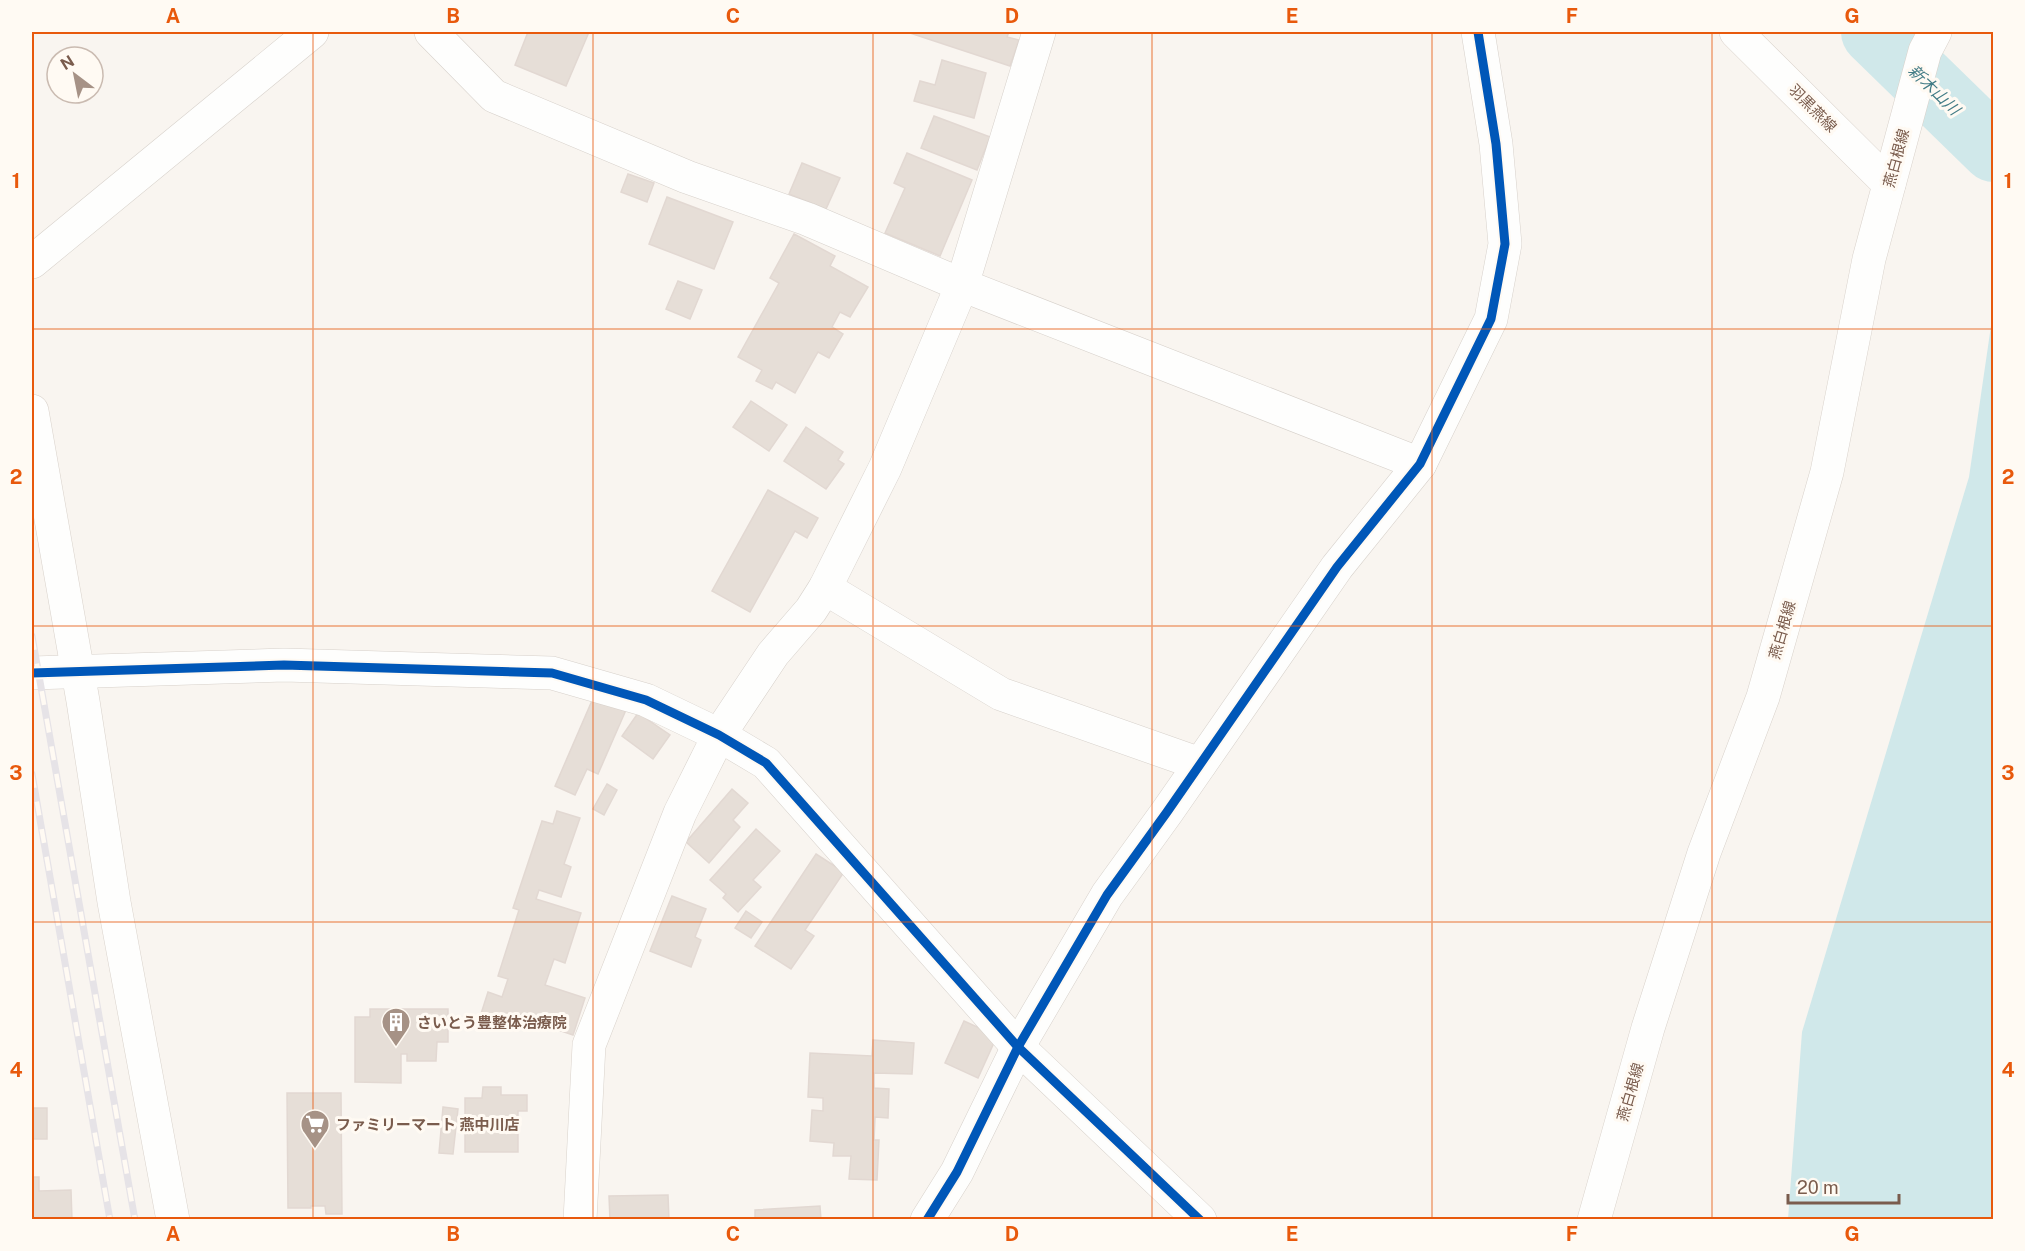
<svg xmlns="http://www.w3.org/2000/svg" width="2025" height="1251" viewBox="0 0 2025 1251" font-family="'Public Sans','Noto Sans JP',sans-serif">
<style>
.water{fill:#d0e8ea}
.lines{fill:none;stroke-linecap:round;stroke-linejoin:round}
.river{stroke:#d0e8ea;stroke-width:66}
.building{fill:#e6ded7;stroke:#e2d8d2;stroke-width:1.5}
.street-casing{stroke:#d7d1cb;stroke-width:34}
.secondary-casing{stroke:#d9d2cb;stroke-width:34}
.street{stroke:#fefefd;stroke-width:33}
.secondary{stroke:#fefefd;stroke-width:33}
.rail-casing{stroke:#e6e3e7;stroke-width:7}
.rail{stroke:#fffaf3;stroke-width:4.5;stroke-dasharray:14;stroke-linecap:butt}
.cycleway-casing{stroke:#fffaf3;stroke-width:13}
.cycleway{stroke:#0057b8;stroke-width:9}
.grid{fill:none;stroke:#e8590c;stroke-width:1.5;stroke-opacity:0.55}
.labels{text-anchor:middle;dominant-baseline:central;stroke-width:6;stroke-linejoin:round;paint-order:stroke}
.street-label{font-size:15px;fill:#7a5c4d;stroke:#fffaf3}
.poi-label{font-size:15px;font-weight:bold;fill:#7a5c4d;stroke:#fffaf3;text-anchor:start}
.water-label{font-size:16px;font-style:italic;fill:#437c86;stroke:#fffaf3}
.neatline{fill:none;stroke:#e8590c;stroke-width:2}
.grid-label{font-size:20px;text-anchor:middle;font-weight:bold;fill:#e8590c}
</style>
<rect width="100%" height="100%" fill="#f9f5f0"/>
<polygon class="water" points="1993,312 1993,1219 1788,1219 1802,1032 1969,477"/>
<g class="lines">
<polyline class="river" points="1874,32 1994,149"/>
</g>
<g class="building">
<polygon points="528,32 589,32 566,86 515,65"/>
<polygon points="907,32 1009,32 1007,37 1019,40 1010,66"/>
<polygon points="942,60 986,73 974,118 914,101 920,81 935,85"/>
<polygon points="934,116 990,137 977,170 921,148"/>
<polygon points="907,153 972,180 940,256 885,233 905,188 894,183"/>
<polygon points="802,163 840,178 826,209 789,194"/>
<polygon points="628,174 654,183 647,202 621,192"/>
<polygon points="667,197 733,222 714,269 649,244"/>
<polygon points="794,234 835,256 830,266 868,287 850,317 840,312 832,327 843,334 829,358 818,352 795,393 776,382 772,389 756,381 762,370 738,357 779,283 770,278"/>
<polygon points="678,281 702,290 690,319 666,309"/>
<polygon points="751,401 787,425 769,451 733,427"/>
<polygon points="806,427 843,452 838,460 844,464 826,489 784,461"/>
<polygon points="768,490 818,518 807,538 795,531 750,612 712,591"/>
<polygon points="594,696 626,710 598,774 587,769 575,795 555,786"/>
<polygon points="638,713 670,735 653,759 622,736"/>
<polygon points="607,784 617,790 604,815 593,809"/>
<polygon points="732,789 748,803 733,820 740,827 709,863 686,842"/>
<polygon points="557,811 580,818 564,864 571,867 561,897 539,890 536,899 581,913 565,963 554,959 545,985 585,998 573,1035 529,1020 526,1029 509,1023 512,1014 507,1013 502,1027 479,1020 488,992 502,997 508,979 498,976 519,910 513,908 542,821 553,824"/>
<polygon points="756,829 780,851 753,880 761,887 738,912 723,898 726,894 710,880"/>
<polygon points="816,854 844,872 805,930 814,936 791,969 755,946"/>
<polygon points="672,896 706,909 695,937 701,940 691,967 650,951"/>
<polygon points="746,911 762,922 751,938 735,928"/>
<polygon points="370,1009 448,1009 448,1042 437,1042 436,1061 407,1061 407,1054 401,1054 401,1083 355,1082 355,1017 370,1017"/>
<polygon points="964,1021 997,1036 978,1078 945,1063"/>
<polygon points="873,1040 914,1043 912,1074 874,1073 874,1088 889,1089 888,1118 875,1117 874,1140 879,1140 877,1180 849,1179 851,1156 833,1156 834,1143 810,1141 812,1110 823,1111 823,1098 808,1097 810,1053 872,1056"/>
<polygon points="483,1087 501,1087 501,1095 527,1095 527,1111 518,1111 518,1152 465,1152 465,1098 482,1098"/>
<polygon points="287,1093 341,1093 342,1214 326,1214 325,1206 311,1206 311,1208 288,1208"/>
<polygon points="443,1107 458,1109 453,1154 439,1153"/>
<rect x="32" y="1108" width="15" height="31"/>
<polygon points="32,1177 39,1177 39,1191 71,1190 72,1220 32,1220"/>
<polygon points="668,1195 669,1220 610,1220 609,1196"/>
<polygon points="820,1206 821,1220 755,1220 755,1210"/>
</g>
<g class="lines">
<g class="street-casing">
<g id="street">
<polyline points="431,32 494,96 687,177 807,219 962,285 1420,464"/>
<polyline points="32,262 312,32"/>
<polyline points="825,588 1001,694 1200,764"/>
<polyline points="32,673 284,665 552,673 646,700 719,735 766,763 1018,1047 1200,1220"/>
<polyline points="719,735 773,654 811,610 825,588 885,468 962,285 1039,32"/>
<polyline points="927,1220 957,1172 1018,1047 1107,895 1167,812 1337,567 1420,464 1491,319 1505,244 1496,144 1478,32"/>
</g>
</g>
<g class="secondary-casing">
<g id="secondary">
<polyline points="1736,32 1889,184"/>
<polyline points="32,411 83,701 114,902 173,1220"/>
<polyline points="580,1220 589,1045 680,813 719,735"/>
<polyline points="1594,1220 1648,1028 1704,853 1763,697 1827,472 1869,259 1925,51 1935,32"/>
</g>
</g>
<use href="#street" class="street"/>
<use href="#secondary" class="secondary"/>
<g class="rail-casing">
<g id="rail">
<polyline points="32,636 135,1220"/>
<polyline points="32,774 110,1220"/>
</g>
</g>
<use href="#rail" class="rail"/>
<g class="cycleway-casing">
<g id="cycleway">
<polyline points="32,673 284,665 552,673 646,700 719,735 766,763 1018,1047 1200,1220"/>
<polyline points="927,1220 957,1172 1018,1047 1107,895 1167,812 1337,567 1420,464 1491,319 1505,244 1496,144 1478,32"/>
</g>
</g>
<use href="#cycleway" class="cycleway"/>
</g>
<path class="grid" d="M313,32V1220M593,32V1220M873,32V1220M1152,32V1220M1432,32V1220M1712,32V1220M32,329H1994M32,626H1994M32,922H1994"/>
<defs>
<g id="building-pin" transform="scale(1.5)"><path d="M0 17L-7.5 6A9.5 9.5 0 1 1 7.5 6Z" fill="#a69286" stroke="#fffaf3"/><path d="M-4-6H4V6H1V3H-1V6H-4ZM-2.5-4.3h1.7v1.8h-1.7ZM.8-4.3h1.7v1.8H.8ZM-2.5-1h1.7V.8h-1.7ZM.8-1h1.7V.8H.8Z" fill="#fff"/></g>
<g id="supermarket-pin" transform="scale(1.5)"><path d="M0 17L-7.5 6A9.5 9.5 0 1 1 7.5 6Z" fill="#a69286" stroke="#fffaf3"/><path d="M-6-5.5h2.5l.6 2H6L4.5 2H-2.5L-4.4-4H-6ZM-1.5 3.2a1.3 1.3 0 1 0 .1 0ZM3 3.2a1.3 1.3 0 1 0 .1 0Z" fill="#fff"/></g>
</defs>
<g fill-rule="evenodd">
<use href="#building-pin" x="396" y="1022"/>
<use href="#supermarket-pin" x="315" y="1124"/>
</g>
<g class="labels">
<g class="street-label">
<text transform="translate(1813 108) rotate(45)">羽黒燕線</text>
<text transform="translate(1896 158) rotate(-75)">燕白根線</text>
<text transform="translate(1782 630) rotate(-74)">燕白根線</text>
<text transform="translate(1630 1092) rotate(-74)">燕白根線</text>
</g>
<g class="poi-label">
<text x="417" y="1022">さいとう豊整体治療院</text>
<text x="336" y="1124">ファミリーマート 燕中川店</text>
</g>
<g class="water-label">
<text transform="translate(1934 90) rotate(44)">新木山川</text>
</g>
</g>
<rect width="2025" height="1251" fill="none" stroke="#fffaf3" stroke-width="66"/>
<g transform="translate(75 75) rotate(328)"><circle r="28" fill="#fffaf3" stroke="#cabbb1" stroke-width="1.5"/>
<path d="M0-4.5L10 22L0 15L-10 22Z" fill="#a69286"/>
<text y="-9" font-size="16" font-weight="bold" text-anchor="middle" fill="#7a5c4d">N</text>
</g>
<path d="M1788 1194v9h111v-9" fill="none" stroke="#7a5c4d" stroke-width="3"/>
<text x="1797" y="1194" font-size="18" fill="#7a5c4d" stroke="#fffaf3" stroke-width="4.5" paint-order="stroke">20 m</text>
<rect x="33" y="33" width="1959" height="1185" class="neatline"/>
<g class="grid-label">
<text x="173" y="23">A</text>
<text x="453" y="23">B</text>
<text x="733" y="23">C</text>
<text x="1012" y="23">D</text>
<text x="1292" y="23">E</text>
<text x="1572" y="23">F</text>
<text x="1852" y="23">G</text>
<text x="16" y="188">1</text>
<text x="2008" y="188">1</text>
<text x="16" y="484">2</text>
<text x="2008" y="484">2</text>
<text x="16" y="780">3</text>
<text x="2008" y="780">3</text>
<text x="16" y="1077">4</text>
<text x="2008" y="1077">4</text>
<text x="173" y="1241">A</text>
<text x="453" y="1241">B</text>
<text x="733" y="1241">C</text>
<text x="1012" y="1241">D</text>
<text x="1292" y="1241">E</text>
<text x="1572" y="1241">F</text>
<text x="1852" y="1241">G</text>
</g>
</svg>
